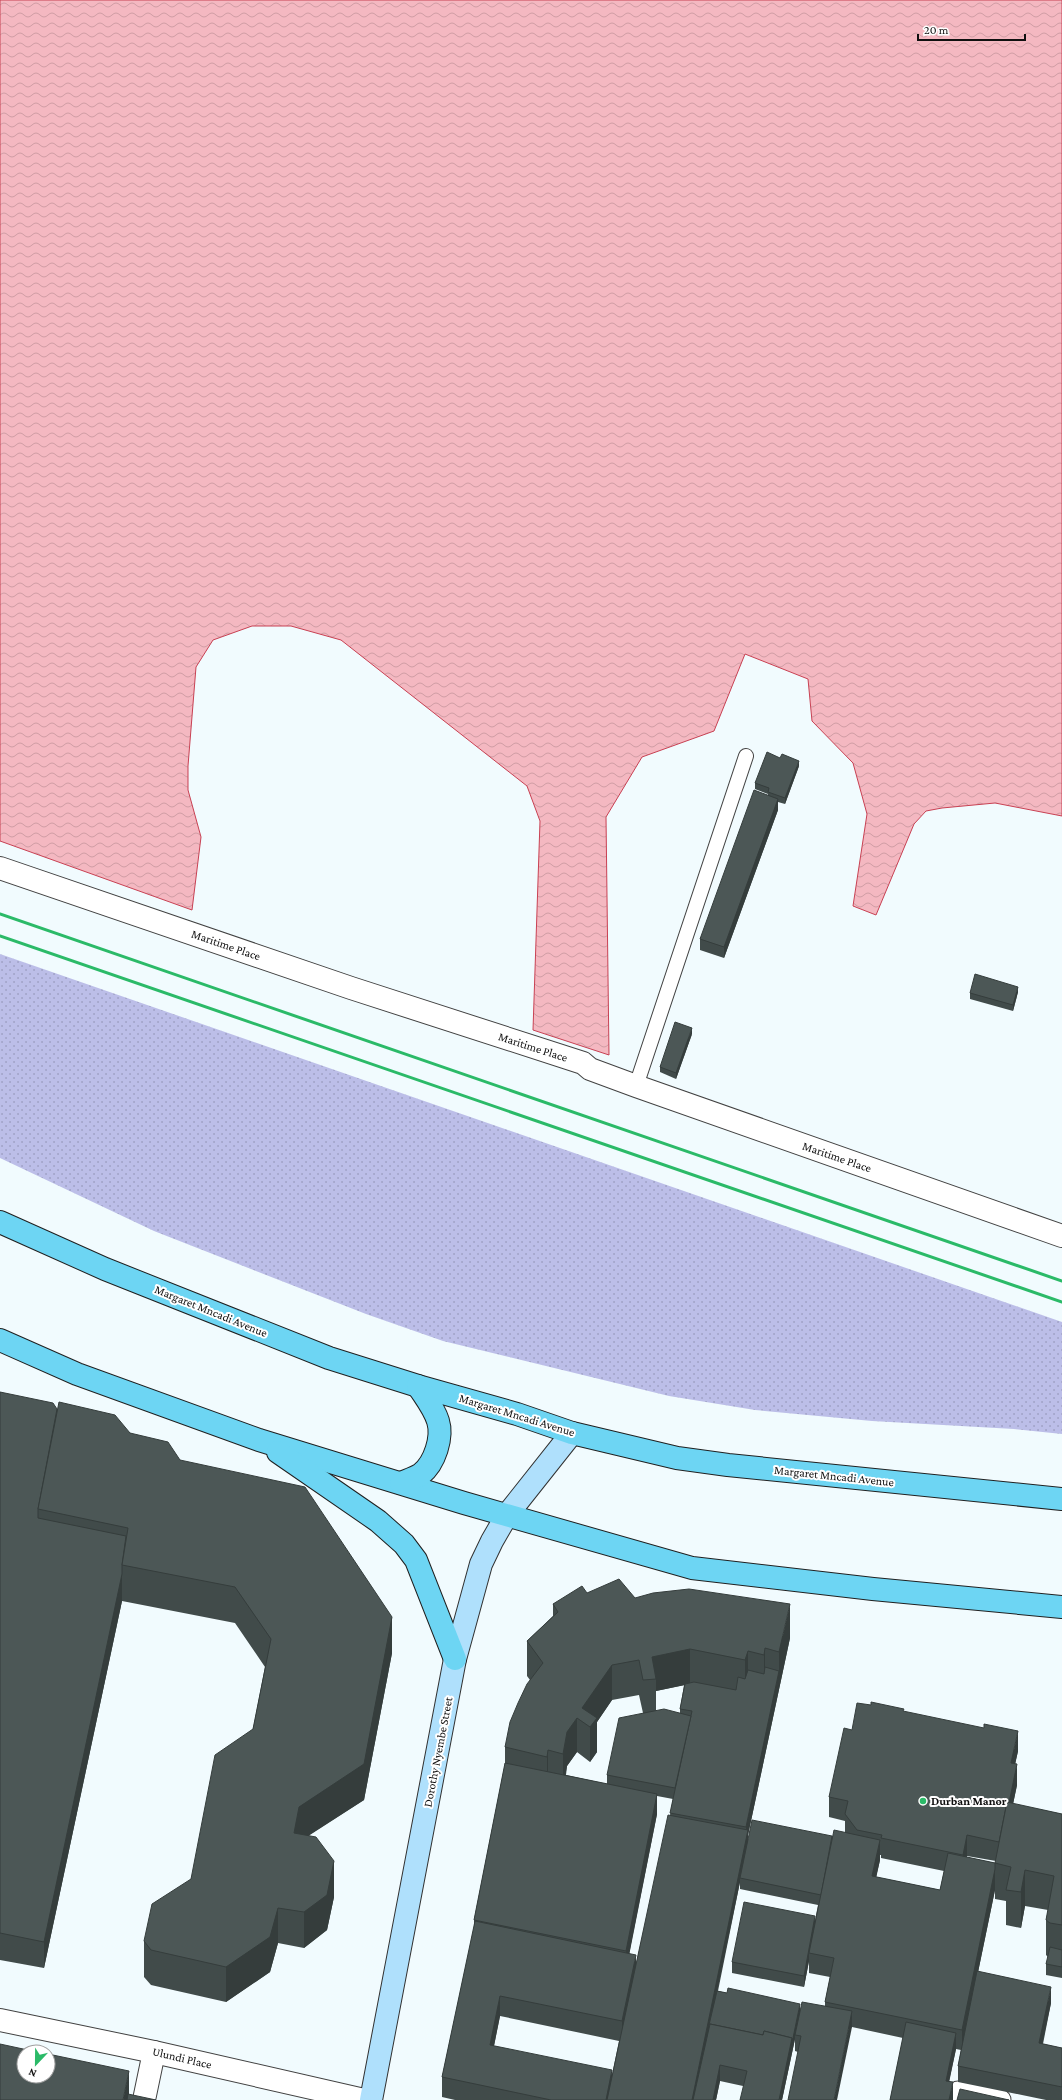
<svg xmlns="http://www.w3.org/2000/svg" width="1062" height="2100" viewBox="0 0 1062 2100" font-family="'Crimson Pro',serif">
<style>
.park{fill:url(#park-dots)}
.water{fill:url(#water-waves);stroke:#c84153}
.lines{fill:none;stroke-linecap:round;stroke-linejoin:round}
.service-casing{stroke:#424242;stroke-width:16}
.pedestrian-casing{stroke:#424242;stroke-width:23}
.minor-casing{stroke:#424242;stroke-width:24}
.secondary-casing{stroke:#313131;stroke-width:24}
.primary-casing{stroke:#202020;stroke-width:24}
.service{stroke:#fff;stroke-width:14}
.pedestrian{stroke:#fff;stroke-width:21}
.minor{stroke:#fff;stroke-width:22}
.secondary{stroke:#afe0fc;stroke-width:22}
.primary{stroke:#6dd5f3;stroke-width:22}
.rail{stroke:#2bba68;stroke-width:3}
.wall{fill:#414b4a;fill-rule:evenodd}
.shaded-wall{fill:#353d3c}
.building{fill:#4c5756;stroke:#353d3c}
.poi-dot{fill:#2bba68;stroke:#fff;stroke-width:1.5}
.labels{text-anchor:middle;dominant-baseline:central;stroke-width:4;stroke-linejoin:round;paint-order:stroke}
.street-label{font-size:12px;fill:#0f0f0f;stroke:#fff}
.poi-label{font-size:12px;font-weight:bold;fill:#0f0f0f;stroke:#fff;text-anchor:start}
</style>
<defs>
<pattern id="park-dots" width="8" height="8" patternUnits="userSpaceOnUse"><rect width="8" height="8" fill="#bcbee8"/><path d="M2 2h.1M6 6h.1" fill="none" stroke="#a0a2c6" stroke-width="1.8" stroke-linecap="round"/></pattern>
<pattern id="water-waves" width="16" height="10" patternUnits="userSpaceOnUse"><rect width="16" height="10" fill="#f4b8c1"/><path d="M0 5q4-4 8 0t8 0" fill="none" stroke="#d09da5"/></pattern>
</defs>
<rect width="100%" height="100%" fill="#f1fbfe"/>
<polygon class="park" points="0,954 1062,1322 1062,1434 1014,1429 872,1421 755,1410 669,1396 443,1341 366,1314 154,1231 0,1158"/>
<polygon class="water" points="0,0 1062,0 1062,816 995,803 942,808 926,811 914,824 876,915 853,906 867,814 853,763 812,721 808,679 745,654 714,731 642,757 606,817 609,1055 533,1030 540,821 527,786 341,640 291,626 252,626 213,640 196,667 188,766 188,790 201,837 192,910 0,841"/>
<g class="lines">
<g class="service-casing">
<polyline id="service" points="636,1086 746,756"/>
</g>
<g class="pedestrian-casing">
<polyline id="pedestrian" points="957,2100 958,2092 1000,2100"/>
</g>
<g class="minor-casing">
<g id="minor">
<polyline points="0,868 351,988 583,1063 590,1069 636,1086 1062,1236"/>
<polyline points="0,2020 154,2052 364,2100"/>
<polyline points="144,2100 154,2052"/>
</g>
</g>
<g class="secondary-casing">
<polyline id="secondary" points="371,2100 455,1659 481,1564 492,1541 507,1515 572,1433"/>
</g>
<g class="primary-casing">
<g id="primary">
<polyline points="0,1222 105,1269 329,1358 418,1386 517,1414 572,1433 677,1458 728,1465 1062,1499"/>
<polyline points="0,1340 77,1374 259,1440 464,1503 692,1568 873,1589 1062,1607"/>
<polyline points="278,1452 378,1521 404,1544 416,1560 455,1659"/>
<path d="M401,1483C408,1480 415,1478 421,1474C435,1463 443,1437 438,1421C434,1408 425,1397 418,1386"/>
</g>
</g>
<use href="#service" class="service"/>
<use href="#pedestrian" class="pedestrian"/>
<use href="#minor" class="minor"/>
<use href="#secondary" class="secondary"/>
<use href="#primary" class="primary"/>
<g class="rail">
<polyline points="0,914 1062,1281"/>
<polyline points="0,936 1062,1302"/>
</g>
</g>
<g class="wall">
<polygon points="799,766 785,804 778,802 778,810 724,958 700,950 700,939 768,795 768,794 755,789 755,783"/>
<polygon points="1018,992 1013,1011 970,999 970,993"/>
<polygon points="692,1034 676,1079 660,1072 660,1067"/>
<polygon points="0,1392 57,1409 130,1433 180,1460 392,1653 364,1800 309,1835 334,1897 327,1930 304,1948 278,1943 270,1972 226,2002 151,1985 144,1977 144,1941 191,1879 253,1729 265,1667 235,1623 122,1601 44,1968 0,1960"/>
<path d="M587,1593L635,1598L790,1638L748,1835V1841L832,1836L845,1833V1821L829,1817V1797L852,1730L904,1712L1018,1751L1015,1764L1017,1785L1013,1804L1062,1814V1978L1046,1975V1964L1048,1957L1046,1955V1920L1048,1910L1025,1906L1021,1928L1006,1925V1901L995,1899V1890L978,1972L1051,2003L1043,2044L1062,2048V2100H1046L958,2082V2066L961,2050L956,2049L949,2081L953,2098V2100H890L903,2038L852,2027L798,2052L795,2051V2039L782,2100L743,2086L720,2081L716,2100H455L442,2097V2077L474,1927V1920L505,1763V1747L530,1680L527,1676V1641L553,1616V1604ZM684,1685L680,1709V1713L656,1711V1691ZM639,1695L643,1713L607,1775V1784L566,1775L567,1766L577,1752L590,1762L597,1752V1722L612,1700ZM657,1796L673,1799L670,1815L636,1964L629,1954L657,1814ZM880,1855H881V1858L944,1871L940,1890L876,1877L880,1860ZM967,1856L996,1861L995,1863L966,1857ZM740,1882V1889L818,1905L815,1920L732,1962V1973L804,1987L809,1961V1973L830,1977L825,2002V2006L800,2010L718,1991ZM500,2016L619,2041L612,2075L494,2046Z"/>
</g>
<g class="shaded-wall">
<polygon points="799,761 799,766 785,804 785,798"/>
<polygon points="778,799 778,810 724,958 724,947"/>
<polygon points="1018,987 1018,992 1013,1011 1013,1005"/>
<polygon points="692,1028 692,1034 676,1079 676,1073"/>
<polygon points="122,1574 122,1601 44,1968 44,1942"/>
<polygon points="790,1604 790,1638 748,1835 748,1846 740,1878 740,1882 710,2025 709,2025 709,2030 695,2100 692,2100 746,1838 746,1827 779,1671 779,1652"/>
<polygon points="392,1617 392,1653 364,1800 299,1842 294,1833 299,1807"/>
<polygon points="765,1648 765,1683 764,1690 764,1655"/>
<polygon points="690,1649 690,1684 656,1691 656,1679 652,1657"/>
<polygon points="748,1651 748,1686 745,1695 745,1660"/>
<polygon points="612,1665 612,1700 597,1722 597,1752 590,1762 590,1727 582,1708"/>
<polygon points="577,1718 577,1752 567,1766 563,1788 563,1754 567,1732"/>
<polygon points="1018,1731 1018,1751 1011,1783 1011,1763"/>
<polygon points="548,1750 548,1785 547,1791 547,1757"/>
<polygon points="1017,1764 1017,1785 1001,1862 1001,1842"/>
<polygon points="657,1794 657,1814 626,1971 626,1951"/>
<polygon points="967,1835 967,1856 963,1875 963,1855"/>
<polygon points="880,1840 880,1860 872,1897 872,1876"/>
<polygon points="334,1861 334,1897 327,1930 304,1948 304,1912"/>
<polygon points="995,1869 995,1890 962,2050 962,2030"/>
<polygon points="1025,1870 1025,1906 1021,1928 1021,1892"/>
<polygon points="278,1908 278,1943 270,1972 226,2002 226,1967"/>
<polygon points="815,1916 815,1927 809,1953 809,1961 804,1987 804,1976"/>
<polygon points="636,1955 636,1975 622,2041 622,2021"/>
<polygon points="1051,1987 1051,2003 1039,2059 1039,2043"/>
<polygon points="500,1996 500,2016 490,2065 490,2045"/>
<polygon points="800,2004 800,2015 795,2035 795,2039 782,2100 779,2100 792,2038"/>
<polygon points="852,2011 852,2027 837,2100 834,2100"/>
<polygon points="956,2033 956,2049 946,2097 946,2081"/>
<polygon points="720,2065 720,2081 716,2100 713,2100"/>
<polygon points="612,2070 612,2091 610,2100 606,2100"/>
<polygon points="129,2071 129,2100 123,2100"/>
<polygon points="953,2082 953,2100 949,2100"/>
</g>
<g class="building">
<polygon points="767,752 780,758 782,754 799,761 785,798 768,792 769,788 755,783"/>
<polygon points="754,790 778,799 724,947 700,939"/>
<polygon points="975,974 1018,987 1013,1005 970,993"/>
<polygon points="675,1022 692,1028 676,1073 660,1067"/>
<polygon points="0,1392 53,1403 57,1409 38,1509 38,1518 126,1536 122,1565 122,1574 44,1942 0,1933"/>
<polygon points="59,1402 115,1415 130,1433 168,1442 180,1460 305,1487 392,1617 364,1764 299,1807 294,1833 316,1837 334,1861 327,1895 304,1912 278,1908 270,1937 226,1967 151,1950 144,1941 152,1904 191,1879 215,1755 253,1729 271,1639 235,1587 122,1565 128,1528 38,1509"/>
<polygon points="619,1579 635,1598 653,1593 689,1589 790,1604 779,1652 765,1648 764,1655 748,1651 745,1660 690,1649 652,1657 656,1679 643,1680 639,1660 612,1665 582,1708 597,1718 590,1727 577,1718 567,1732 563,1754 548,1750 547,1757 505,1747 510,1722 518,1703 527,1684 543,1663 527,1641 558,1612 553,1604 582,1586 587,1593"/>
<polygon points="765,1667 779,1671 746,1827 670,1813 692,1711 680,1709 685,1684 694,1682 736,1690 738,1677 745,1679 748,1670 764,1674"/>
<polygon points="871,1702 904,1709 903,1711 984,1728 984,1724 1018,1731 1011,1763 1017,1764 1009,1803 1007,1802 999,1842 967,1835 963,1855 881,1838 882,1835 857,1830 845,1814 848,1801 829,1797 844,1728 852,1730 857,1703 871,1705"/>
<polygon points="664,1709 691,1716 675,1788 607,1775 619,1718"/>
<polygon points="505,1763 657,1794 626,1951 474,1920"/>
<polygon points="1007,1802 1062,1814 1062,1925 1050,1923 1046,1920 1054,1876 1025,1870 1021,1892 1006,1890 1011,1867 995,1863"/>
<polygon points="668,1815 748,1830 692,2100 607,2100"/>
<polygon points="752,1820 832,1836 821,1895 740,1878"/>
<polygon points="834,1830 880,1840 872,1876 940,1890 948,1853 995,1863 995,1869 962,2030 825,2002 834,1958 809,1953"/>
<polygon points="744,1902 815,1916 804,1976 732,1962"/>
<polygon points="475,1921 636,1955 622,2021 500,1996 490,2045 612,2070 606,2100 551,2100 442,2077"/>
<polygon points="1050,1947 1062,1950 1062,1967 1046,1964"/>
<polygon points="977,1971 1051,1987 1039,2043 1062,2048 1062,2087 958,2066"/>
<polygon points="728,1988 800,2004 792,2043 792,2038 764,2031 763,2035 710,2024 709,2025 717,1991 727,1993"/>
<polygon points="802,2002 852,2011 834,2100 788,2100 801,2036 795,2035"/>
<polygon points="906,2022 956,2033 946,2081 953,2082 949,2100 890,2100"/>
<polygon points="710,2024 763,2035 764,2031 792,2038 779,2100 740,2100 747,2071 720,2065 713,2100 693,2100"/>
<polygon points="0,2044 37,2052 24,2052 24,2076 48,2076 48,2054 129,2071 123,2100 0,2100"/>
<polygon points="960,2089 1009,2100 957,2100"/>
<polygon points="128,2094 156,2100 127,2100"/>
</g>
<circle class="poi-dot" cx="923" cy="1801" r="4"/>
<g class="labels">
<g class="street-label">
<text transform="translate(226 945) rotate(19)">Maritime Place</text>
<text transform="translate(533 1047) rotate(18)">Maritime Place</text>
<text transform="translate(837 1157) rotate(19)">Maritime Place</text>
<text transform="translate(211 1311) rotate(22)">Margaret Mncadi Avenue</text>
<text transform="translate(517 1415) rotate(17)">Margaret Mncadi Avenue</text>
<text transform="translate(834 1476) rotate(6)">Margaret Mncadi Avenue</text>
<text transform="translate(438 1752) rotate(-79)">Dorothy Nyembe Street</text>
<text transform="translate(182 2058) rotate(13)">Ulundi Place</text>
</g>
<g class="poi-label">
<text x="931" y="1801">Durban Manor</text>
</g>
</g>
<g transform="translate(36 2064) rotate(202)"><circle r="19" fill="#ffffff" stroke="#9f9f9f"/>
<path d="M0-3L7 15L0 10L-7 15Z" fill="#2bba68"/>
<text y="-6" font-size="11" font-weight="bold" text-anchor="middle" fill="#0f0f0f">N</text>
</g>
<path d="M918 34v6h107v-6" fill="none" stroke="#0f0f0f" stroke-width="2"/>
<text x="924" y="34" font-size="12" fill="#0f0f0f" stroke="#ffffff" stroke-width="3" paint-order="stroke">20 m</text>
</svg>
